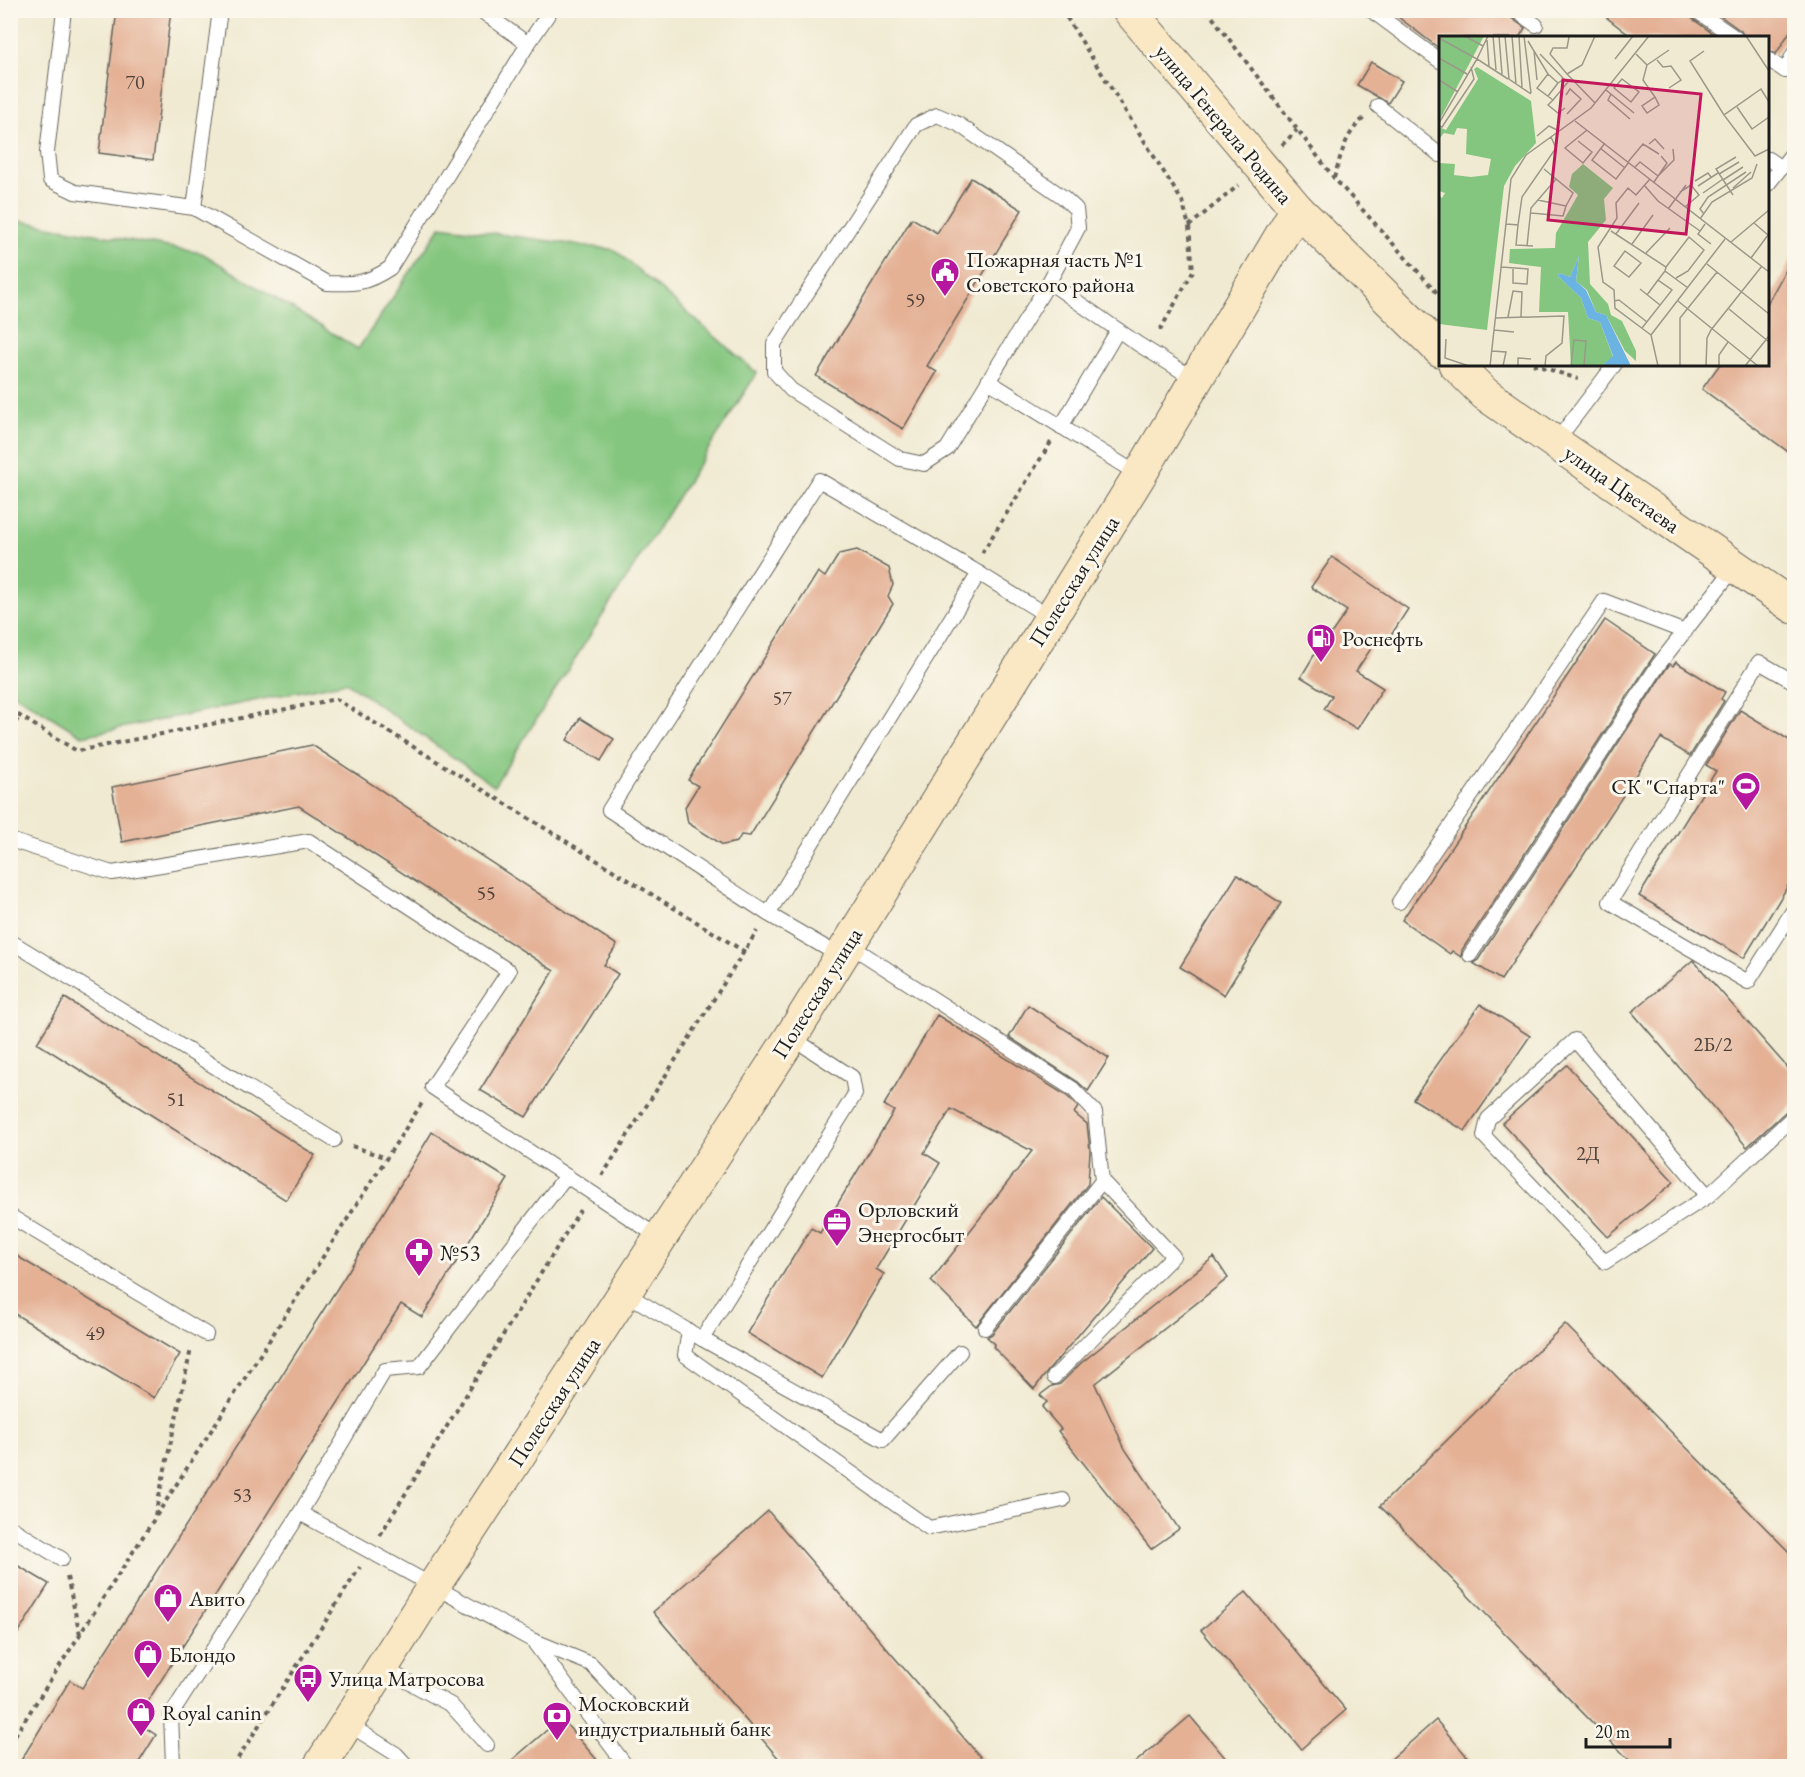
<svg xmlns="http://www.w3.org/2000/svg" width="1805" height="1777" viewBox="0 0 1805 1777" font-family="'EB Garamond',serif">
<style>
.green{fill:#84c67f;stroke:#50714e;stroke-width:1.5}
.building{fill:#e4b195}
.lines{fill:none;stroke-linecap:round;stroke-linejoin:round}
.lane-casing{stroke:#66645c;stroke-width:16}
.secondary-casing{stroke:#66645c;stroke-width:35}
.path{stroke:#66645c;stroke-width:4;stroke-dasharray:4.5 4.5;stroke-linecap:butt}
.lane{stroke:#fff;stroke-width:14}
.secondary{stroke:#fae7c3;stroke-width:33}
.labels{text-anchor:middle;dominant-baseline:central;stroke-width:6;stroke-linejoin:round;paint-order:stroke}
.number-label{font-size:20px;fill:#4e413a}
.street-label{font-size:22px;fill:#1c1c1c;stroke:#fbf7ec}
.poi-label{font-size:22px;fill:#1c1c1c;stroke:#fbf7ec;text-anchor:start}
.inset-road{fill:none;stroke:#9b9889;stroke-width:1.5}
.view{fill:#c2185b;fill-opacity:0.15;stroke:#c2185b;stroke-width:3}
.inset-edge{fill:none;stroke:#1c1c1c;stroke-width:3}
</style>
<rect width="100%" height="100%" fill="#fbf7ec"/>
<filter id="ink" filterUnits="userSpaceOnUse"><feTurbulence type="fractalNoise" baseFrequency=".0167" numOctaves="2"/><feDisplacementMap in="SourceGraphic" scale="12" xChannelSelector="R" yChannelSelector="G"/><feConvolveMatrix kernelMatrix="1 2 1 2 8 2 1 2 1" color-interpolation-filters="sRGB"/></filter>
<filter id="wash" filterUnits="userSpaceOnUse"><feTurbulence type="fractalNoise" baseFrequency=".008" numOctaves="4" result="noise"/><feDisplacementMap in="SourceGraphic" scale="24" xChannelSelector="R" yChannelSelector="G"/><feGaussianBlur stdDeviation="1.35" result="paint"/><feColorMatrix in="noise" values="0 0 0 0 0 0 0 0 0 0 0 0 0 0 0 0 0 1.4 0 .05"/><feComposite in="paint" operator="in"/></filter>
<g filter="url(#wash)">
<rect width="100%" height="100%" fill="#f0ead2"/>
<polygon class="green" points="10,219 202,253 358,349 441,226 615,250 757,373 494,786 346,682 82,736 11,692"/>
<g id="blocks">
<g class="building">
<polygon points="117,10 171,10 153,160 99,153"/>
<polygon points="1389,10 1506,10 1510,17 1525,28 1519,38 1440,38 1440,49"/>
<polygon points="1597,10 1686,10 1690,17 1719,38 1633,38"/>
<polygon points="1712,10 1787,10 1794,16 1794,25 1776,54 1767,50 1767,38 1745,38 1741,31"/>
<polygon points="1371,62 1402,81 1388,103 1357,85"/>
<polygon points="971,178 1022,210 927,366 937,372 903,429 816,376 912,218 937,233"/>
<polygon points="1794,255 1794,456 1702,389 1720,364 1767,364 1767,304"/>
<polygon points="857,550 889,568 893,585 888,596 893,604 750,836 741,835 737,842 723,845 688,823 685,807 698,786 688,780 818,572 825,577 839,554"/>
<polygon points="1332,557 1408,609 1388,640 1380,635 1356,671 1383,688 1357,729 1324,709 1332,696 1301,677 1319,647 1321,648 1347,611 1311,587"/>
<polygon points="1605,620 1655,654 1462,950 1461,957 1452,951 1450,954 1402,920"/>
<polygon points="1676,662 1725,692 1721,699 1724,701 1690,756 1661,738 1501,980 1473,963 1478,960 1666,669 1670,664 1673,666"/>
<polygon points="1740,710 1794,743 1794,876 1744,958 1639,896 1716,771 1706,765"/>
<polygon points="580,718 614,739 601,761 567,740"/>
<polygon points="312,745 617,945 604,965 618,974 526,1117 480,1090 554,971 299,806 122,842 112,787"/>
<polygon points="1237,875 1281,903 1224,995 1180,967"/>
<polygon points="1693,960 1794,1075 1794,1104 1747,1147 1632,1012"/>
<polygon points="65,998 315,1155 286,1200 37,1043"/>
<polygon points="1480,1004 1530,1036 1465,1131 1413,1099"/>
<polygon points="1028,1005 1109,1058 1088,1091 1078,1082 1009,1037"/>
<polygon points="937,1015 1067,1096 1078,1107 1074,1113 1087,1124 1090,1150 1088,1184 976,1326 931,1281 1032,1151 951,1109 924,1153 940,1163 876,1269 884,1274 822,1378 747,1333 811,1228 820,1233 894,1111 884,1105"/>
<polygon points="1567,1065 1674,1182 1608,1237 1502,1123"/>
<polygon points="432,1132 508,1179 422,1317 401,1304 135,1721 156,1735 136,1767 17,1767 70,1680 82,1688 349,1270"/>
<polygon points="1101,1197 1152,1248 1048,1371 1034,1389 993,1347 995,1344 987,1337 992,1334"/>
<polygon points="10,1252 180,1354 154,1398 10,1311"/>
<polygon points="1214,1257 1228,1278 1095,1384 1125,1449 1179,1529 1151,1549 1058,1431 1061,1429 1042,1407 1047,1402 1040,1395 1052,1386 1060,1384 1081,1363"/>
<polygon points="1565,1324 1794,1557 1794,1767 1636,1767 1380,1506"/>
<polygon points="768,1511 989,1767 786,1767 653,1612"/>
<polygon points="10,1561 49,1584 10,1646"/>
<polygon points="1246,1592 1346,1710 1301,1749 1201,1630"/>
<polygon points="1190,1716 1233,1767 1130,1767"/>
<polygon points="561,1718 603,1767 504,1767"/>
<polygon points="1436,1720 1476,1767 1382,1767"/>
</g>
</g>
</g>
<g filter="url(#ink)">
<use href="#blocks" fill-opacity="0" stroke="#66645c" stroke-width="1.5"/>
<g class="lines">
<g class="lane-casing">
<g id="lane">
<polyline points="64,10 47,152 50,180 75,192 194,208 220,10"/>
<polyline points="480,10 528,44 551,10"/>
<polyline points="1371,10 1440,61"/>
<polyline points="1515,10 1536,25"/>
<polyline points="1695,10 1736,38"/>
<polyline points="1768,59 1785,71 1794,53"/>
<polyline points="1378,106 1440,155"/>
<polyline points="1768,159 1781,168"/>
<polyline points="1768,184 1794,151"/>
<path d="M194,208L327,283C355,284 366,284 390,268L528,44"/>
<polyline points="1049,282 947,449 924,464 900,459 791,390 774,371 774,344 916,125 937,115 958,124 1063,197 1076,209 1078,228 1049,282 1138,344 1196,380"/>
<polyline points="988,381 1139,475"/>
<polyline points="1061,427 1118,330"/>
<polyline points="1555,443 1615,364"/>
<polyline points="1794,682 1759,662 1610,902 1748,982 1794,909"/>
<polyline points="10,840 112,873 309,841 509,971 432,1087 660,1238"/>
<polyline points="1399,902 1604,601 1685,632"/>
<polyline points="768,914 979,573"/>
<polyline points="10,941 334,1140"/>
<polyline points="848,944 1073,1089 1095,1112 1102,1181 985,1328"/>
<polyline points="1470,955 1659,664 1735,567"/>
<polyline points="840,956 768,914 609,810 819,480 972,569 1051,618"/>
<polyline points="1708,1196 1605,1262 1484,1136 1488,1119 1575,1040 1708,1196 1794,1116"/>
<polyline points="10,1216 206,1334"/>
<polyline points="625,1293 702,1339 883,1440 960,1352"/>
<polyline points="689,1331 685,1355 929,1528 1063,1500"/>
<polyline points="702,1339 855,1094 852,1077 791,1037"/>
<polyline points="1054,1377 1173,1256 1102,1181"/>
<polyline points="300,1513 532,1640 591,1664 628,1704"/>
<polyline points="10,1527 62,1559"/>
<polyline points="533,1641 626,1766"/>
<polyline points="383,1668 451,1705 487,1745"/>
<polyline points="348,1724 396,1754 407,1766"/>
<polyline points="171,1766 173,1764 171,1715 300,1513 385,1370 419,1367 566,1176"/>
</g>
</g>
<g class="secondary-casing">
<g id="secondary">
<polyline points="1129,10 1297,209 1440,350"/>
<polyline points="1455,364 1485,394 1515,415 1794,607"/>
<polyline points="320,1766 433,1587 791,1037 1139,476 1297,209"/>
</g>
</g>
<g class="path">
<polyline points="1062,10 1182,201 1189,226 1193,271 1158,334"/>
<polyline points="1207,10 1334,178 1440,296"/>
<polyline points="1282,145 1297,130"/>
<path d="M1334,178C1341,155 1345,134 1364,118"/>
<polyline points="1189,226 1239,185"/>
<polyline points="1533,364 1578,379"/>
<polyline points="982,553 1051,442"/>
<polyline points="10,710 77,751 336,699 745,952"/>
<polyline points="10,730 20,716"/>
<polyline points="352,1146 386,1158"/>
<polyline points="602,1176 757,931"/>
<polyline points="155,1515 191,1349"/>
<polyline points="380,1535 580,1210"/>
<polyline points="67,1577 80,1634"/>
<polyline points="10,1743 422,1103"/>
<polyline points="233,1766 360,1567"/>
<polyline points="364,1766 369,1759"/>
</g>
<use href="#lane" class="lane"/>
<use href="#secondary" class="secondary"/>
</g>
</g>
<defs>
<g id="civic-pin" transform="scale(1.5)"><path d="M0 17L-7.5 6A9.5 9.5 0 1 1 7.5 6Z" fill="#b5179e" stroke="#fbf7ec"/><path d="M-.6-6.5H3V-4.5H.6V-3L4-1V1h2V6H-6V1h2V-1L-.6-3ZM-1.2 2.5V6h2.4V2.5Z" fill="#fff"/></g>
<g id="fuel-pin" transform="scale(1.5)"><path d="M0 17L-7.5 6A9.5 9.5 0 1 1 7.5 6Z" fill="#b5179e" stroke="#fbf7ec"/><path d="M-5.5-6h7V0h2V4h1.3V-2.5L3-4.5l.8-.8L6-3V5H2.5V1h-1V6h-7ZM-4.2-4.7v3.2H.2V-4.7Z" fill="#fff"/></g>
<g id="stadium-pin" transform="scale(1.5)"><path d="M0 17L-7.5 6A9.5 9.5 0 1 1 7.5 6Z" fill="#b5179e" stroke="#fbf7ec"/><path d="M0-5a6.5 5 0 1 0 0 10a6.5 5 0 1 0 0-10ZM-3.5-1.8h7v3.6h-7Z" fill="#fff"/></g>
<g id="office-pin" transform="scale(1.5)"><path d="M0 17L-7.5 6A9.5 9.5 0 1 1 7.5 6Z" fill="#b5179e" stroke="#fbf7ec"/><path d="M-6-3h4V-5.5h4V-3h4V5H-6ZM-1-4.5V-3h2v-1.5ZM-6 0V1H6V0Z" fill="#fff"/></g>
<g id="pharmacy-pin" transform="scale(1.5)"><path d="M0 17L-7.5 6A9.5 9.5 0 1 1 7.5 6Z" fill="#b5179e" stroke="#fbf7ec"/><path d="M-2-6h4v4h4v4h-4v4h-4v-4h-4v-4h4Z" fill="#fff"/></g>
<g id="shop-pin" transform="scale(1.5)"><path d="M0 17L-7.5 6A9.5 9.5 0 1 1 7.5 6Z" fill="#b5179e" stroke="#fbf7ec"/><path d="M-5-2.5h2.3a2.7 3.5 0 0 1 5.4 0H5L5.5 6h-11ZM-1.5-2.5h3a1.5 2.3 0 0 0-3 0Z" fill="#fff"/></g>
<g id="bus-pin" transform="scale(1.5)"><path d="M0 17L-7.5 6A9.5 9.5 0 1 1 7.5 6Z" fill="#b5179e" stroke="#fbf7ec"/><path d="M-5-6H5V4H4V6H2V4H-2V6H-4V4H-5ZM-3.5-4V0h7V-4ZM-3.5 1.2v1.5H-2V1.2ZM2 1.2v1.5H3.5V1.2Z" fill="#fff"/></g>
<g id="bank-pin" transform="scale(1.5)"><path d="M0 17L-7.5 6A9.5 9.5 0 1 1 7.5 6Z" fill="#b5179e" stroke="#fbf7ec"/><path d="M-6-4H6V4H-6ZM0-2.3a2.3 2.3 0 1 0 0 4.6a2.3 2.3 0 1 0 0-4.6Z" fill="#fff"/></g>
</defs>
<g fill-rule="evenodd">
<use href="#civic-pin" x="945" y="272"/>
<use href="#fuel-pin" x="1321" y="638"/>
<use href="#stadium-pin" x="1746" y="786"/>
<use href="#office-pin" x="837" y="1222"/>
<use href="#pharmacy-pin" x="419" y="1252"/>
<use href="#shop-pin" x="168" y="1598"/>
<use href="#shop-pin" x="148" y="1654"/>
<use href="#bus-pin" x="308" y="1678"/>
<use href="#shop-pin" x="141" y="1712"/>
<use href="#bank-pin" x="557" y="1716"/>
</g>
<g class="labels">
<g class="number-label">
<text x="135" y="82">70</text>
<text x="915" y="300">59</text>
<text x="782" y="698">57</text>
<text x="486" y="893">55</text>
<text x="1713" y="1044">2Б/2</text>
<text x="176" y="1099">51</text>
<text x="1588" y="1153">2Д</text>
<text x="95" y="1333">49</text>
<text x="242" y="1495">53</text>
</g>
<g class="street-label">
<text transform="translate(1224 124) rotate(50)">улица Генерала Родина</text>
<text transform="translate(1622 489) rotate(35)">улица Цветаева</text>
<text transform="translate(1074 581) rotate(-58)">Полесская улица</text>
<text transform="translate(817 993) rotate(-58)">Полесская улица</text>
<text transform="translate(554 1402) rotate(-57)">Полесская улица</text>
</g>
<g class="poi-label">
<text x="966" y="259">Пожарная часть №1<tspan x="966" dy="25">Советского района</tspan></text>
<text x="1342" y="638">Роснефть</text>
<text x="1725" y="786" text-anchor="end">СК "Спарта"</text>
<text x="858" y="1209">Орловский<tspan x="858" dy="25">Энергосбыт</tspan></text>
<text x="440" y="1252">№53</text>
<text x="189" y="1598">Авито</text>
<text x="169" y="1654">Блондо</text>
<text x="329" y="1678">Улица Матросова</text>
<text x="578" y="1703">Московский<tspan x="578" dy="25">индустриальный банк</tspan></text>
<text x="162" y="1712">Royal canin</text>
</g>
</g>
<g transform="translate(1439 36)">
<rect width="330" height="330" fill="#f0ead2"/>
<path d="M0,0H45L0,85ZM38,31L92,65L97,107L76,130L65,150L48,294L0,288V159L3,162L6,157L0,155V127L16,128L15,139L32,141L49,139L52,123L27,118L28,93L18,92L15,99L5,97L0,103V91L7,94L39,43L35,33ZM144,128L174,152L165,163L167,184L149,206L151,248L169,268L172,279L183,285L197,315V325L186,315L167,279L157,276L148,254L137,245L140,220L131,241L120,237L119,240L142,262L149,282L161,286L174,321L163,330H132L129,276H100L102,231L70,227L71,213L116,212L117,197L139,159L130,151L133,138Z" fill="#84c67f"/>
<path d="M140,220L137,245L147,254L157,276L167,279L192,330H163L174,320L161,286L149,282L142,262L119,240L120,237L131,241Z" fill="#6ab3e2"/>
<path class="inset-road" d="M26,0L44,10M49,0L38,23L69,43M54,0L57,34M60,0L63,38M66,0L70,43L92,58M73,0L77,48M80,0L83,52M85,0L92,57M307,0L330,35M0,2L38,23L0,87M48,4L50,30M89,5L95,15L98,44M95,15L109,38L98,52L114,64L109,69L119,77L126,72M265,15L251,25L285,79M101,18L125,43L119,47M197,18L208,29L204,44L216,61L203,70L208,77L220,69L216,61M0,22L28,38M176,23L194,0M218,24L224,31L232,30L242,44L230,52M208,29L230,14M128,38L111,18L114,12H128L130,1M183,43L200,56L192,66L175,52ZM0,44L19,56M167,54L195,77M172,58L169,64L191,83M127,59L131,53L142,63L128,78M109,60L119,47L109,38M114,64L129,46L125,43M330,66L322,53L285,79L316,120L330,113M156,67L128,38L143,29L156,0M298,71L313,93L330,81M136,85L330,236M0,90L3,91L35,43L32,31M98,100L110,90L120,95M139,105L153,116L144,127L126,112L148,94M166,107L153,124L177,143L190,126M210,108L216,103L225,113M161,112L186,132M189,126L204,108L220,118M196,131L201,126L219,140M280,138L300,126M218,141L235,124L234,113M117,143L134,157L127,170M211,143L197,159L189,152L177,167L178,182L159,211L164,246L175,254L176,272L212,299M284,144L304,131M256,145L269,137L272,141M215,146L228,127L222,120M205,149L219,165L261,195M259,150L279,137M294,152L312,136M241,156L252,149L260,159L246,171M264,157L284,143M294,159L277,133L297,121M229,173L247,149M92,177L124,180L127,170L99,164M265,178L261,173L269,161L307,136M261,183L273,166L313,142L318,128M67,188L79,189L77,209L94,210M266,188L259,198L272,208M79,189L83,161L117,112L112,101M172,195L227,231L226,235L249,252M177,198L200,167M292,206L330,174M193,208L214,179M88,210L92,172L117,143L105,133M186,215L202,227L190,241L175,230ZM207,217L231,192M312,222L329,199L315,187M268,228L330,278M62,231L89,233L88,248L74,247V232M227,231L250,201L265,214L249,235L237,242M201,253L221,269M208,259L219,244M175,265L180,264L208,286M239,265L319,330M290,273L330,306M69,281L74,255L83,256L82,281M56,282L125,280L123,307L107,320L106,330M203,292L233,254L219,244L226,235M55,294L75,296M7,303L6,322L30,330M53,315L67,316L64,330M51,330L72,143L87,119L152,72L210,0M79,330V322L92,323M132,330L135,304L147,305L145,330M219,330L212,299L286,203M241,330V282L278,236M267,330L268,302L272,294L323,230M280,330V319L289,306M306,330L330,300"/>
<path class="view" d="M124,44L262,58L247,198L109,184Z"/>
<rect width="330" height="330" class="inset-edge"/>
</g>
<rect width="1805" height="1777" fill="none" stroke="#fbf7ec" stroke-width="36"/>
<path d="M1586 1738v9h84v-9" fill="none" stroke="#1c1c1c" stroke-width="3"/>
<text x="1595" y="1738" font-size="18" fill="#1c1c1c" stroke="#fbf7ec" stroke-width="4.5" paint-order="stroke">20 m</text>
</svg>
